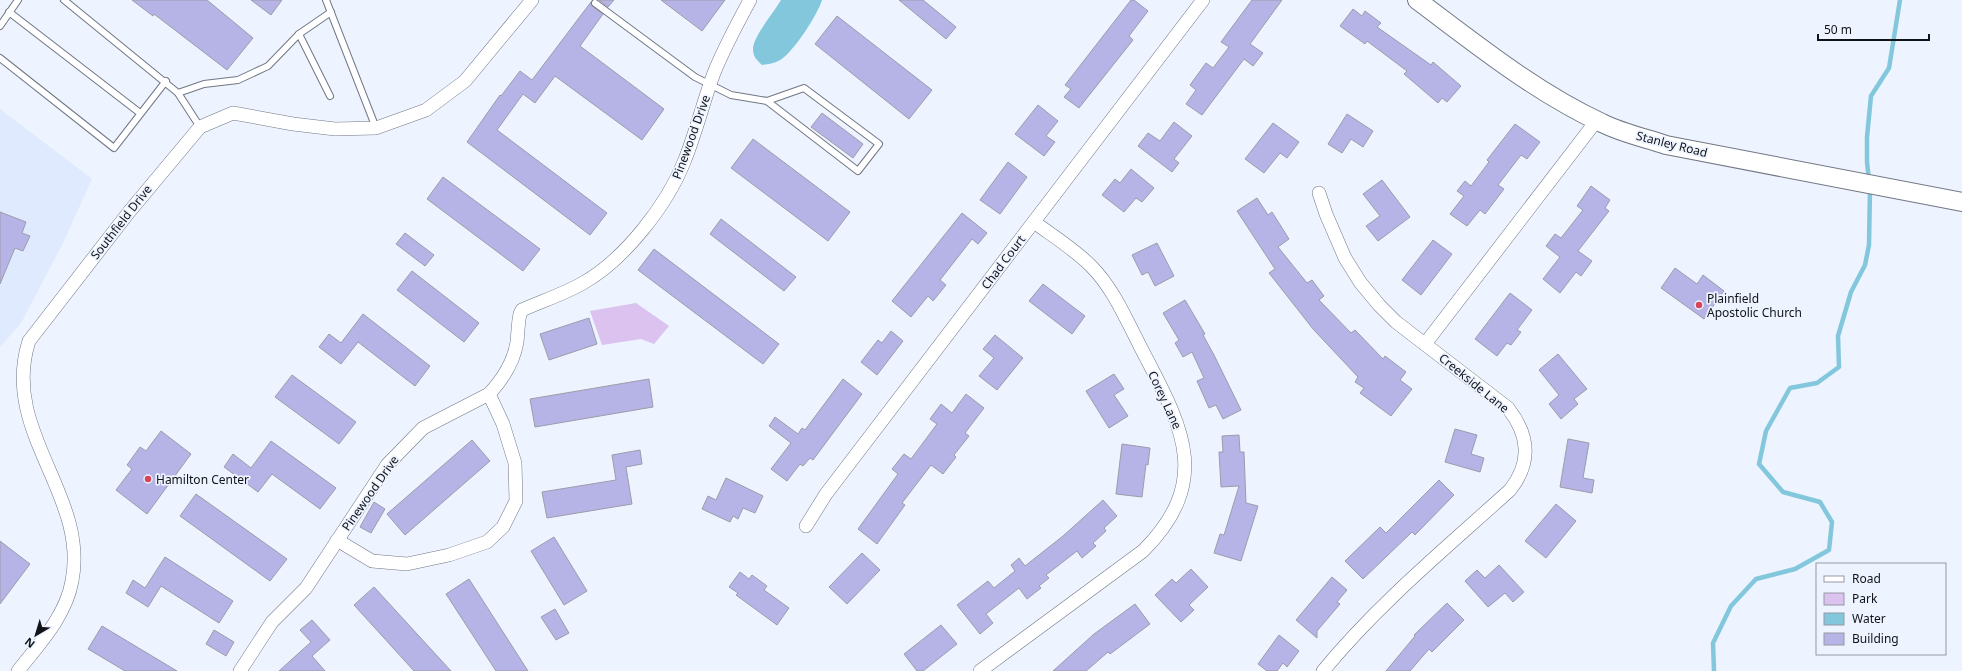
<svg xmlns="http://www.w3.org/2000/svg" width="1962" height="671" viewBox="0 0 1962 671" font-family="'Noto Sans',sans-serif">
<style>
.built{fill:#dfeaff}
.green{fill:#dbc2ef}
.water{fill:#83c7dc}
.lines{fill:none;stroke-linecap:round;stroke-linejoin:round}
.stream{stroke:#83c7dc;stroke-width:4.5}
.building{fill:#b6b3e7;stroke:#9d9cab}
.lane-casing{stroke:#717784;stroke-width:8}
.street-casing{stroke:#717784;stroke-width:14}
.secondary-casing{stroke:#717784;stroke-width:20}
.lane{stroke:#fff;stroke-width:6}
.street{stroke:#fff;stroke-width:13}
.secondary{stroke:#fff;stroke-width:18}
.poi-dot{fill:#d64555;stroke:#edf3ff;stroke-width:1.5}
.labels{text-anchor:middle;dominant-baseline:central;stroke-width:3.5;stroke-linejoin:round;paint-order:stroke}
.street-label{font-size:12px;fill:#111318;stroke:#edf3ff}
.poi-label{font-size:12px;fill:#111318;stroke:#edf3ff;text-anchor:start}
</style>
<rect width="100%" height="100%" fill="#edf3ff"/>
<polygon class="built" points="0,109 92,179 62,245 21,323 0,347"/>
<polygon class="green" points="636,303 669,326 654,344 641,339 602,345 590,311"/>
<path class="water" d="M781,0H822C818,14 795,49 783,58C777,63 769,64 762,65C757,60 753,57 753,49C753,37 774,12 781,0Z"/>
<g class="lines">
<g class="stream">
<polyline points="1869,181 1867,162 1867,137 1871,96 1889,68 1900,0"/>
<polyline points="1714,671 1713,643 1731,606 1756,579 1795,569 1829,550 1832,522 1820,502 1783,492 1759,464 1766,431 1790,388 1817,383 1839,367 1838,336 1851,292 1865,265 1869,245 1870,188"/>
</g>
</g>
<g class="building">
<polygon points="132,0 207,0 253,38 227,70 154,14 153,16"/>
<polygon points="251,0 282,0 271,15"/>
<polygon points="599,0 614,0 608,7"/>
<polygon points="661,0 725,0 702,31"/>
<polygon points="899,0 923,0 956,27 946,39"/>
<polygon points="1131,0 1134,0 1148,11 1129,36 1133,40 1079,108 1064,97 1071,89 1065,85"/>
<polygon points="1252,0 1282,0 1250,44 1263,53 1253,66 1244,59 1202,115 1186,104 1196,90 1190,85 1206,63 1213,68 1229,47 1221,42"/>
<polygon points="591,2 592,6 603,14 580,46 664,109 642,140 555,76 535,103 523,94 497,130 607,213 590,235 467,142 500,95 501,96 520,71 532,80"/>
<polygon points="1353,9 1362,16 1365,11 1381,23 1377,27 1431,65 1433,62 1461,86 1447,102 1442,98 1438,103 1404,74 1407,71 1367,41 1365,44 1340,26"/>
<polygon points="837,16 932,90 909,119 815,44"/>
<polygon points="1038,105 1058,121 1046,136 1055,142 1044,156 1015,134"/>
<polygon points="822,113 863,144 853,158 811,127"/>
<polygon points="1347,114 1373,131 1363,147 1351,139 1342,153 1328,144"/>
<polygon points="1174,122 1192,136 1174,159 1179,163 1172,172 1138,146 1148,133 1160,141"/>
<polygon points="1273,123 1299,142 1287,158 1280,153 1264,173 1245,159"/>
<polygon points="1515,124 1540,142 1527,159 1521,155 1498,185 1504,189 1485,214 1480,210 1467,226 1450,214 1464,196 1457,191 1465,181 1471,186 1489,162 1487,160"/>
<polygon points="753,139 850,212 828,241 731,168"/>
<polygon points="1008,162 1027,177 1000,214 980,200"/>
<polygon points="1131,169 1154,188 1142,202 1136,198 1124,212 1102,195 1115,179 1120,183"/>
<polygon points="443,177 540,249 523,271 427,199"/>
<polygon points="1382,180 1410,217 1378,241 1366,226 1380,216 1363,194"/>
<polygon points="1591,186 1610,200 1605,208 1609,211 1578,251 1592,261 1581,276 1576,272 1560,293 1543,279 1560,257 1546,246 1555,234 1561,238 1583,210 1577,206"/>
<polygon points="1257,198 1268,215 1272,212 1289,239 1278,247 1307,283 1312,280 1324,296 1319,300 1351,333 1355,330 1383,359 1385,356 1406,372 1400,380 1412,389 1391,416 1360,393 1364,388 1355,382 1358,377 1313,329 1269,273 1275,269 1237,211"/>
<polygon points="0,212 26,222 22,233 30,236 23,251 15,248 0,284"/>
<polygon points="962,213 987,233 978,244 972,239 940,280 946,285 933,301 928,296 911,317 892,301"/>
<polygon points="721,219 796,277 784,291 710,234"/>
<polygon points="405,233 434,255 425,266 396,244"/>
<polygon points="1433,240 1452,254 1421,295 1402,280"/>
<polygon points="1157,243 1174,276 1155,286 1148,272 1142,275 1132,255"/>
<polygon points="654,249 779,344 763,364 638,270"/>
<polygon points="1675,268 1697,284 1703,275 1724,291 1704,319 1661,288"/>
<polygon points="412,271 479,323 464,342 397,290"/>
<polygon points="1043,284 1085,316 1072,334 1029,301"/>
<polygon points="1510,293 1532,310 1517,330 1521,332 1511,345 1507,343 1497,356 1475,339"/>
<polygon points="1185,300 1205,334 1203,335 1214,355 1241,410 1223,419 1216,405 1209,408 1197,381 1204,378 1192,352 1183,357 1175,343 1179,340 1163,313"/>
<polygon points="363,314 430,366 415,386 358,342 341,364 319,347 329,334 341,343"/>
<polygon points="589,318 597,344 549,360 540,334"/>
<polygon points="891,331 903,341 877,375 861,362 878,340 882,343"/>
<polygon points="995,335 1023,358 997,390 979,376 994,358 983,349"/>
<polygon points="1558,354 1587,389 1574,399 1578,404 1561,419 1549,404 1559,395 1539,370"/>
<polygon points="1114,374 1124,389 1114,395 1128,416 1109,428 1086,391"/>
<polygon points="292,375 356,422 339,444 275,397"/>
<polygon points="649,379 653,407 535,427 530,399"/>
<polygon points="843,379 862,394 813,460 810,458 803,466 800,464 787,481 771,469 791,443 769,426 775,417 798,434 802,428 805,430"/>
<polygon points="966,394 984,408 965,433 969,436 954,455 956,457 943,474 931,465 902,503 905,505 877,544 858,529 898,474 892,469 904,454 911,459 937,424 930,419 941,404 952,413"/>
<polygon points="1455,429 1477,435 1471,454 1484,458 1480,472 1445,462"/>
<polygon points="161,431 191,454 147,514 116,490 132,469 127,465 140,447 146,451"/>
<polygon points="1239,435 1240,452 1244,452 1246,503 1258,506 1241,561 1214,553 1220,534 1224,535 1239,486 1221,487 1219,452 1223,452 1222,436"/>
<polygon points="1568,439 1589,443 1583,478 1594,480 1592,493 1560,487"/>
<polygon points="472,440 490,461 405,535 387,514"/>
<polygon points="271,441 336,488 320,509 272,474 258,492 224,467 233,454 251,468"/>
<polygon points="1122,444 1150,448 1148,465 1146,464 1142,497 1116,494"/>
<polygon points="640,450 642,464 626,467 632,504 547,518 542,492 616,480 612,455"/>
<polygon points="726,478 763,496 755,513 743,508 738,519 733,516 730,522 702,509 708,496 716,500"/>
<polygon points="1439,480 1454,495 1415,535 1412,532 1363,579 1345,561 1380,527 1386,533"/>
<polygon points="196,494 287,559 270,581 180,516"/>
<polygon points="1103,500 1117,516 1104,528 1106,531 1093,543 1096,546 1082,558 1077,551 1046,575 1049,578 1039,586 1041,588 1027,599 1019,588 986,614 993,623 980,634 957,605 988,581 994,588 1015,571 1011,565 1019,558 1025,566 1063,536"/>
<polygon points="374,502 385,509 371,533 360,527"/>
<polygon points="1556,504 1576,521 1546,558 1525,541"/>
<polygon points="554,537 587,591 564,605 531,551"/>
<polygon points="0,541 30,564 0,604"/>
<polygon points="862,553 880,570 847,604 829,587"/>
<polygon points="165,557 233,601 219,623 161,586 148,607 126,593 133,580 145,588"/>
<polygon points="1499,565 1524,592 1513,602 1505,593 1488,607 1465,581 1477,570 1485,578"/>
<polygon points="1191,569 1208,587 1189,605 1194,610 1181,622 1155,595 1172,579 1176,583"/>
<polygon points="740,572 749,579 752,575 767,586 764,590 789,608 777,625 736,595 738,593 729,587"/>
<polygon points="1332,577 1347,590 1337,602 1340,604 1317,631 1317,638 1296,620"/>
<polygon points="469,579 528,671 496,671 446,594"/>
<polygon points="374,587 451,671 414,671 354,605"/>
<polygon points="1447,603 1464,620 1432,652 1429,649 1410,671 1386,671 1415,636 1414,635"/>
<polygon points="1135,604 1150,624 1110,654 1108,652 1086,671 1053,671 1094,634"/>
<polygon points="555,609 569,633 556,640 541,617"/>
<polygon points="312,620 330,640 312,656 325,671 279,671 311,642 300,630"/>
<polygon points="941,625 957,644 923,671 917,671 904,654"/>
<polygon points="102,626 177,671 125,671 88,649"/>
<polygon points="214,630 234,642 226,656 206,644"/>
<polygon points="1279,635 1299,651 1287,667 1283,663 1277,671 1267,671 1258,664"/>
</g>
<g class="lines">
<g class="lane-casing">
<g id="lane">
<polyline points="64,0 178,93 200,127"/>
<polyline points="326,0 376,128"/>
<polyline points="595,3 695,77 731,95 767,101 858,171 879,144 804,88 767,101"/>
<polyline points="9,12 140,113"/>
<polyline points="0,26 18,0"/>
<polyline points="299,34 330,96"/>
<polyline points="0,58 114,148 166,81"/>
<polyline points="178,93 204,84 238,80 268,66 299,34 331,12"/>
</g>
</g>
<g class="street-casing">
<g id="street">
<path d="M1319,193L1326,214L1345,258L1360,282L1379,305L1396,322L1508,408C1529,435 1532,462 1510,490C1446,548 1378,604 1323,671"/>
<polyline points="1425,344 1597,120"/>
<polyline points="806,526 826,494 1203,0"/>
<polyline points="337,540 372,561 407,564 449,555 487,542 503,527 516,501 515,463 503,424 489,394"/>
<path d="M18,671C39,644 66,616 72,581C89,495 0,431 29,341L129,212L200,127L233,113L293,124L335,129L376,128L426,110L465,81L532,0"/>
<path d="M240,671L272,622L306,588L387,465L423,428L489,394C502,380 514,361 517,342C518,333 518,323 520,314L522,310C542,301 564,294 583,283C624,260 667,205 684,162C696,133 703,102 714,73C724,48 737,24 750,0"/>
<path d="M980,671L1143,551C1216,478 1179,422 1140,346C1126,319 1113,288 1091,266C1074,249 1053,236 1034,222"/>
</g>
</g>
<g class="secondary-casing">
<path id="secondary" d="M1417,0C1476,44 1535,92 1602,123C1622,133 1645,138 1666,145L1962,202"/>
</g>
<use href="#lane" class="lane"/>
<use href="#street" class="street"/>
<use href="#secondary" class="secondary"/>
</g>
<g class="poi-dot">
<circle cx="1699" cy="305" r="4"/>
<circle cx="148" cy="479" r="4"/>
</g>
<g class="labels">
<g class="street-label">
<text transform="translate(691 137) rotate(-70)">Pinewood Drive</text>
<text transform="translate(1672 144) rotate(14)">Stanley Road</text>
<text transform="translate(121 222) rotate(-52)">Southfield Drive</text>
<text transform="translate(1003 262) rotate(-53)">Chad Court</text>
<text transform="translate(1474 383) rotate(39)">Creekside Lane</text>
<text transform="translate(1165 400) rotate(65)">Corey Lane</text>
<text transform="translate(370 493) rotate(-55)">Pinewood Drive</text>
</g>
<g class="poi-label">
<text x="1707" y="298">Plainfield<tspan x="1707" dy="14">Apostolic Church</tspan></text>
<text x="156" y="479">Hamilton Center</text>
</g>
</g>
<rect x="1816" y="563" width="130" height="92" fill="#edf3ff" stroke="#9599a3"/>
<rect x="1824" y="576" width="20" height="6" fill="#ffffff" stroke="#9599a3"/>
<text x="1852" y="583" font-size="12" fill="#111318">Road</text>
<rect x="1824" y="593" width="20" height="12" fill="#dbc2ef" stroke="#9599a3"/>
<text x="1852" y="603" font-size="12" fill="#111318">Park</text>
<rect x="1824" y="613" width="20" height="12" fill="#83c7dc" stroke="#9599a3"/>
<text x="1852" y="623" font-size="12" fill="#111318">Water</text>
<rect x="1824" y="633" width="20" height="12" fill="#b6b3e7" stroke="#9599a3"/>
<text x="1852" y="643" font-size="12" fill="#111318">Building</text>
<g transform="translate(36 635) rotate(218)" stroke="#edf3ff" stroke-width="3" paint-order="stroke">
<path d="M0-3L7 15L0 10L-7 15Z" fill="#111318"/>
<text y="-6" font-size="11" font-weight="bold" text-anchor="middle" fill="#111318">N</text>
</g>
<path d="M1818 34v6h111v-6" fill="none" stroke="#111318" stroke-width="2"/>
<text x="1824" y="34" font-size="12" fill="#111318" stroke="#edf3ff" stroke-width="3" paint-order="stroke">50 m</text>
</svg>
